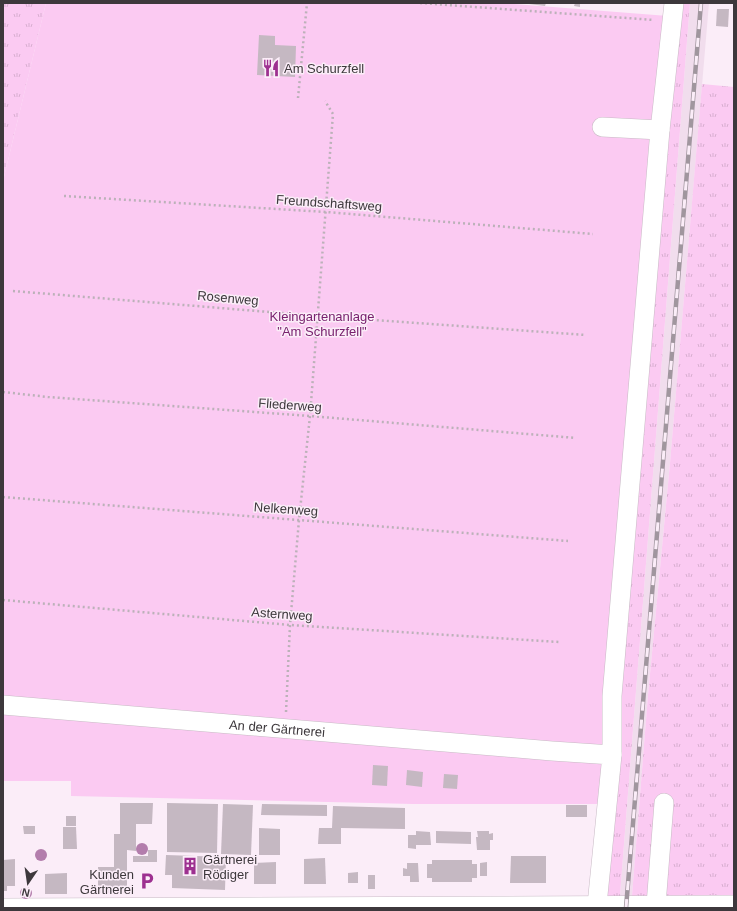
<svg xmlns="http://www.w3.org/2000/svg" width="737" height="911" viewBox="0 0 737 911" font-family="Helvetica,sans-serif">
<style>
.built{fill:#f1dded}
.grass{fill:url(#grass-tufts)}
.garden{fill:#fbcaf2}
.building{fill:#c5b8c2}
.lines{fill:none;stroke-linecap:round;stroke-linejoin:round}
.minor-casing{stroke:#c8bac5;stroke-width:20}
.path{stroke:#bcb1b9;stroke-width:2.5;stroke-dasharray:2 3;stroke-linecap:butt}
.minor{stroke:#fff;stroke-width:19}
.rail-casing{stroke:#a0969e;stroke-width:4.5}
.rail{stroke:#fbedf8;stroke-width:3;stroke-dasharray:9;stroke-linecap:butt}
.tree{fill:#b37dac}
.labels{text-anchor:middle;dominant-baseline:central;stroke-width:3;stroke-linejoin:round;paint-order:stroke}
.poi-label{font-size:13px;fill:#3d383c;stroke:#fbedf8;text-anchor:start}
.street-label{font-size:13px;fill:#3d383c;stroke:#fbedf8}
.park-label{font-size:13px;fill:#78216e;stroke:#fbedf8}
</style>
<defs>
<pattern id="grass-tufts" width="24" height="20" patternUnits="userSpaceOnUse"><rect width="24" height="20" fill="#fbcaf2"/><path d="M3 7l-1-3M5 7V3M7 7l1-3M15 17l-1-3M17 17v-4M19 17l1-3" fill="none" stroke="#d8aed0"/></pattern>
</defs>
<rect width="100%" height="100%" fill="#fbedf8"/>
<polygon class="built" points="690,3 709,3 670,463 648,695 631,908 619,908"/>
<g class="grass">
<polygon points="3,3 46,3 3,181"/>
<polygon points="669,3 690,3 619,908 606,908 600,804"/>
<polygon points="702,84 734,87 734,908 631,908 648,695 670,463"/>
</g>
<polygon class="garden" points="46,3 501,3 668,16 600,804 413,804 71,796 71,781 3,781 3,181"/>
<g class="building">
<polygon points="529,3 546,3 545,6 529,4"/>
<polygon points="575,3 580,3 580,7 574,6"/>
<polygon points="717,9 729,9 728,27 716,26"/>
<polygon points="259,35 275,36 275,45 296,46 295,77 257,75"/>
<polygon points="373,765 388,766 387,786 372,785"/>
<polygon points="407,770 423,772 422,787 406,785"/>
<polygon points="444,774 458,775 457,789 443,788"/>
<polygon points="120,803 153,803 152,824 136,824 136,851 127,850 127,893 98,893 98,867 114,867 114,834 120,834"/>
<polygon points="167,803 218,804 217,853 167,852"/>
<polygon points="223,804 253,805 251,855 221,854"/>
<polygon points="262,804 327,805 327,816 261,815"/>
<rect x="566" y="805" width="21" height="12"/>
<polygon points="333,806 405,808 405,829 341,828 341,844 318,844 319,828 332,828"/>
<rect x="66" y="816" width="10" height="10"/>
<polygon points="23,826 35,826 35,834 24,834"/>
<polygon points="63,827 76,827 77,849 63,849"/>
<polygon points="259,828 280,829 280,855 259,855"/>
<polygon points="416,831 430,832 431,845 416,845 416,849 408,848 408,835 416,835"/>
<polygon points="436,831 471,832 471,844 436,843"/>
<polygon points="477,831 489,831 489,834 493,833 493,840 490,840 490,850 477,850 476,837 478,837"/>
<polygon points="148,850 157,850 157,862 133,862 133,856 148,856"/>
<polygon points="166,855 226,857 225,890 172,888 172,875 165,875"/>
<polygon points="511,856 546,856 546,883 510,883"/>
<polygon points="325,858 326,884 304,884 304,859"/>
<polygon points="15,859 15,886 7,886 7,891 3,891 3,860"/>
<polygon points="432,860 472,860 472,864 477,864 477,878 472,878 472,882 432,882 432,878 427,878 427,864 432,864"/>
<polygon points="276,862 276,884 254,884 254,863"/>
<polygon points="487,862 487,876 480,876 480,863"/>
<polygon points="407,863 418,863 419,882 410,882 410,876 403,876 403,868 407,869"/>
<polygon points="358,872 358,883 348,883 348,873"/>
<polygon points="67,873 67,894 45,894 45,874"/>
<rect x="368" y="875" width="7" height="14"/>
</g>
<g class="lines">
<g class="minor-casing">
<g id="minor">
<polyline points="602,127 660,130"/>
<path id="s1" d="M3,705L552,751L612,755L597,905"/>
<polyline points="612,755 612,696 660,130 674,3"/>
<polyline points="656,905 664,803"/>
<polyline points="3,908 734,905"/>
</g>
</g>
<g class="path">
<polyline points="420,3 654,20"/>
<polyline points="298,98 307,3"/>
<polyline points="64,196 326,212 593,234"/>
<polyline points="13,291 318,316 586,335"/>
<polyline points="3,392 48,397 310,416 576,438"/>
<polyline points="3,497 568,541"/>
<polyline points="3,600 290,625 559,642"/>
<polyline points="286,712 290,625 299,520 310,416 333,114 325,101"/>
</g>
<use href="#minor" class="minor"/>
<g class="rail-casing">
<polyline id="rail" points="626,908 701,3"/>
</g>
<use href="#rail" class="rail"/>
</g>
<g class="tree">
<circle cx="142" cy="849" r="6"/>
<circle cx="41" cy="855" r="6"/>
<circle cx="26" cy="893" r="6"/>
</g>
<defs>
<g id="restaurant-bare" transform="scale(1.38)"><path d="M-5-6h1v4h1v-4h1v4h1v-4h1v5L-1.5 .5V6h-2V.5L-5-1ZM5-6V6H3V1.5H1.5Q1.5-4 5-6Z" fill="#9d3090" stroke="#fbedf8" stroke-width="2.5" paint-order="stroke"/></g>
<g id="building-bare" transform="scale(1.38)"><path d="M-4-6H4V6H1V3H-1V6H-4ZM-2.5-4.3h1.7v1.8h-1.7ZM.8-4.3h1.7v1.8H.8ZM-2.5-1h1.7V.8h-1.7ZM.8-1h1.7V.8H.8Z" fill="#9d3090" stroke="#fbedf8" stroke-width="2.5" paint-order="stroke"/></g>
<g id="parking-bare" transform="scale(1.38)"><path d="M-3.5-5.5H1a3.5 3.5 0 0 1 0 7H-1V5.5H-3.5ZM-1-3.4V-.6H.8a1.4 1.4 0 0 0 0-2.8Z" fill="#9d3090" stroke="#fbedf8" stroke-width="2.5" paint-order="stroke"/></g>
</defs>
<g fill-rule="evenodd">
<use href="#restaurant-bare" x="271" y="68"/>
<use href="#building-bare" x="190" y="866"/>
<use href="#parking-bare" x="147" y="881"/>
</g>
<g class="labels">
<g class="poi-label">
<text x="284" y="68">Am Schurzfell</text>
<text x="203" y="859">Gärtnerei<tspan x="203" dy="15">Rödiger</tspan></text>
<text x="134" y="874" text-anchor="end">Kunden<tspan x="134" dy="15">Gärtnerei</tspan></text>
</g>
<g class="street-label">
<text transform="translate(329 203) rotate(4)">Freundschaftsweg</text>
<text transform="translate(228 298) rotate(5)">Rosenweg</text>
<text transform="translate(290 405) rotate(4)">Fliederweg</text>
<text transform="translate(286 509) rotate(4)">Nelkenweg</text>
<text transform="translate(282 614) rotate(4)">Asternweg</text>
<text stroke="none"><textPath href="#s1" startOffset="275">An der Gärtnerei</textPath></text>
</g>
<g class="park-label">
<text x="322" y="316">Kleingartenanlage<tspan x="322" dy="15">"Am Schurzfell"</tspan></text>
</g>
</g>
<rect width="737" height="911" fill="none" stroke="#3d383c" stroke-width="8"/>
<g transform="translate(28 883) rotate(193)" stroke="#fbedf8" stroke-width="3" paint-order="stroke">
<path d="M0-3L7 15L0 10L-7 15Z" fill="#3d383c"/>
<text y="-6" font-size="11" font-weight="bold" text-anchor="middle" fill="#3d383c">N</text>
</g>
</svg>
